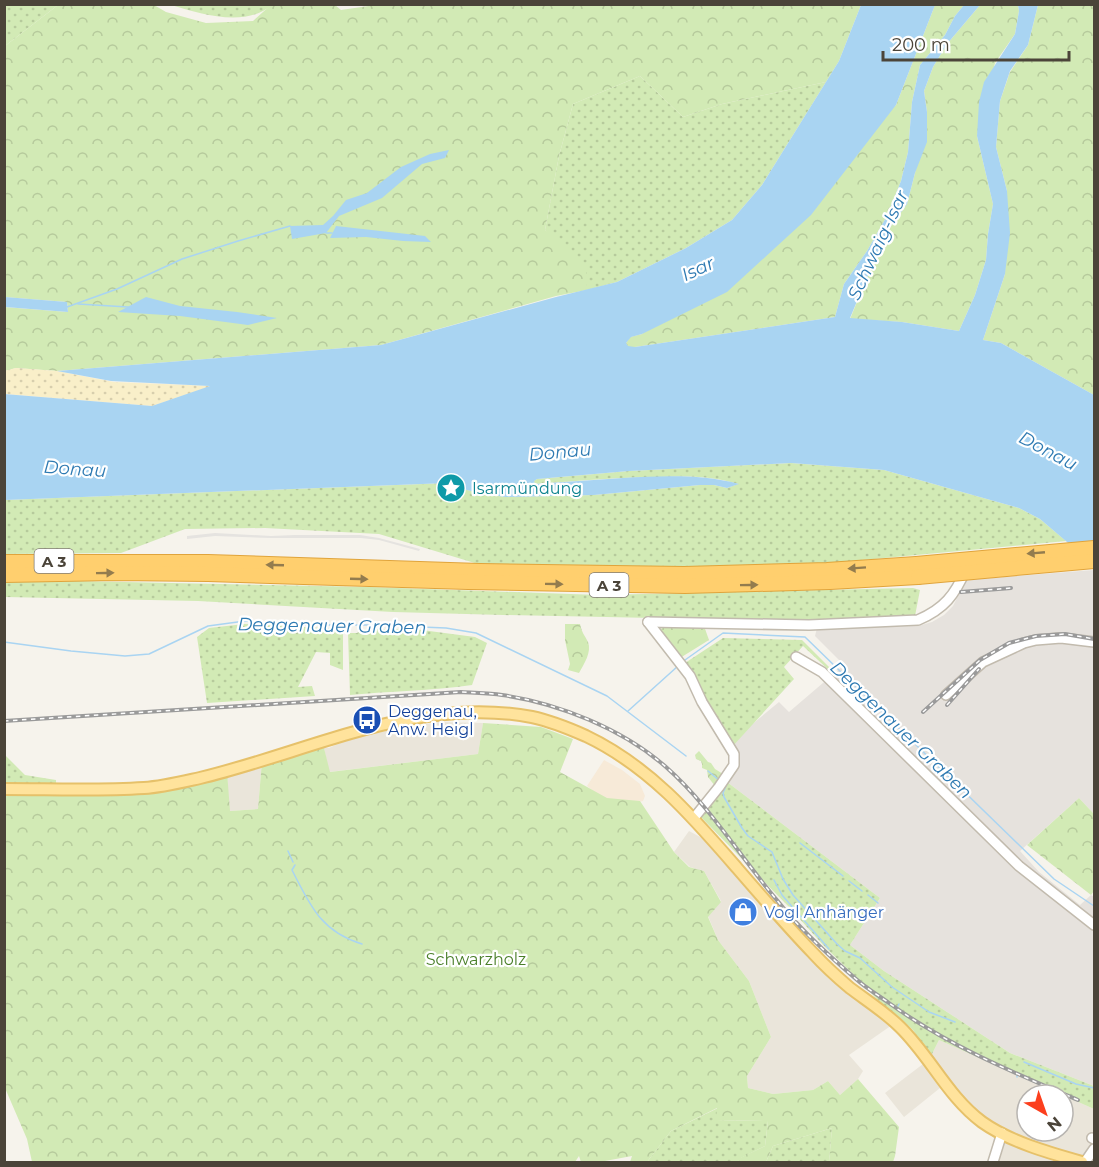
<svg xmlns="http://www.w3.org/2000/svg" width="1099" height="1167" viewBox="0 0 1099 1167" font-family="Montserrat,sans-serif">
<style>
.residential{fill:#eae5da}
.commercial{fill:#f7ead8}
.industrial{fill:#e6e2dd}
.grass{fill:url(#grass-dots)}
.forest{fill:url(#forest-crowns)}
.sand{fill:url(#sand-dots)}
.parking{fill:#e5e3e0}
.water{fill:#a9d4f2}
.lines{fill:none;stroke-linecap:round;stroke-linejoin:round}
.stream{stroke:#a9d4f2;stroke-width:1.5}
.minor-casing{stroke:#c2bbae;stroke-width:12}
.major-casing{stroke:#e6c16a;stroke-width:14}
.highway-casing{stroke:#e0a43c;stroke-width:16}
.minor{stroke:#fff;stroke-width:9}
.major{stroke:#ffe39c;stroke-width:10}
.highway{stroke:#ffcf6e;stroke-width:14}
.rail-casing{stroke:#9a9a9a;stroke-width:4}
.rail{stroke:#fff;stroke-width:1.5;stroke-dasharray:4.5;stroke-linecap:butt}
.highway-bridge-casing{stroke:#e0a43c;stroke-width:16;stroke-linecap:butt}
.highway-bridge{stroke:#ffcf6e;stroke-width:14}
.oneway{fill:#937c4e}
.labels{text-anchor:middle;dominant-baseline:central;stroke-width:4.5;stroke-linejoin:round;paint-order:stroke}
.shield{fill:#fff;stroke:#817c74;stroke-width:1.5}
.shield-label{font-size:15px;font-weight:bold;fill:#4b4439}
.culture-label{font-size:16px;fill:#0d838f;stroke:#fff;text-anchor:start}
.transit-label{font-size:16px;fill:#164399;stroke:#fff;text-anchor:start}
.shop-label{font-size:16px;fill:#366cbe;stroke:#fff;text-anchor:start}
.park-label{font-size:16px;fill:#4a7f2a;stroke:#fff}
.water-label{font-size:18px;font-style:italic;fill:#2e7ab2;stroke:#fff}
</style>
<defs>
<pattern id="grass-dots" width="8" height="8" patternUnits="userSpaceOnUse" patternTransform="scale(1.5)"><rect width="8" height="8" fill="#d2eab5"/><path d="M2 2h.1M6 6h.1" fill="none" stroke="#b6ca9c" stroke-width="1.8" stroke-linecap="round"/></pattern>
<pattern id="forest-crowns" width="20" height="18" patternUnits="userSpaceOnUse" patternTransform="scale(1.5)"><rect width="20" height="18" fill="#d2eab5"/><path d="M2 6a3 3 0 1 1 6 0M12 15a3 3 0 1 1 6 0" fill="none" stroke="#b6ca9c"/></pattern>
<pattern id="sand-dots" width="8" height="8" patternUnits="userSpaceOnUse" patternTransform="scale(1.5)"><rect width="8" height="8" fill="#f9efc9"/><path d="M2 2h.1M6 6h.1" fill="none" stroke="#d7cead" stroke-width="1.8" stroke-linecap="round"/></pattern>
</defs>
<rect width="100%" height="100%" fill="#f6f3ec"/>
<g class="residential">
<polygon points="438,722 483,723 478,754 329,772 324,748 329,748 353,737"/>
<polygon points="262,761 258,809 229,811 227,771"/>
<polygon points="689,831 702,838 780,925 816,963 892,1025 849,1055 863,1071 858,1079 840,1095 828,1081 813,1090 773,1094 748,1088 747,1076 771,1037 749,981 718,940 708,916 721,901 704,871 690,867 674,852"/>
<polygon points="939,1040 1062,1095 1027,1095 1027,1131 1063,1131 1063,1095 1094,1109 1094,1162 990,1162 994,1138 991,1135 964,1114 940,1088 904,1117 885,1093 923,1064 931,1056"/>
</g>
<polygon class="commercial" points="604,760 622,770 640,784 645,796 643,801 633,803 615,801 600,796 587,786"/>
<polygon class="industrial" points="1094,570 1094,814 1079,798 1020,851 1039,872 1080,905 1091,895 1094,897 1094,1086 1010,1053 884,971 850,945 880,898 727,782 734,748 732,741 779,702 789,712 844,665 815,636 817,628 918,626 932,622 944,615 953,606 966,580"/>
<g class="grass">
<polygon points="5,5 58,5 5,46"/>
<path d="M171,5H272C245,28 201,14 171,5Z"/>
<polygon points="640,76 683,117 722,104 826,82 762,185 732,220 686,248 617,282 587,290 545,230 559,156 573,104"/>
<path d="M791,463L884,470L1019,508L1040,519L1066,541L831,563L686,567L478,564L379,534L265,528L185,529L121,553L5,554L4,500L448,483L454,484L467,490L483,494L506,497L594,495L700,485H714L727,488L738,484C712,476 686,476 660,477C618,477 576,481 535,484L533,481L537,479L629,471Z"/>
<polygon points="76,581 369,587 599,595 913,588 920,590 915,616 804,621 503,615 393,612 198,601 5,597 4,582"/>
<polygon points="244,624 343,629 343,670 330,665 330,653 316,652 298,687 312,686 315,696 207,703 197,637 209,628"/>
<path d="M363,629H414L475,637L487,643L472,685C431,691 390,691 350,695L348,633H357Z"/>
<polygon points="723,638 802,640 834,672 833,674 803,646 784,667 794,679 732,747 685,663"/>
<polygon points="4,754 25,775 56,780 56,784 5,784"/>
<polygon points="727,782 880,898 850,945 884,971 1010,1053 1094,1086 1094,1109 939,1040 931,1056 913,1030 897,1015 887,1010 857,978 824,946 789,907 700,816 718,797"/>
<polygon points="718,1108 717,1120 768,1121 765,1146 741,1158 740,1162 647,1162 671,1131"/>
<polygon points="832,1128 829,1162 766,1162 773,1146"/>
</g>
<g class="forest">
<polygon points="272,4 335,5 341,10 382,4 861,5 839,61 826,82 722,104 683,117 640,76 573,104 559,156 545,230 586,270 587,290 556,296 381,345 57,371 16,368 5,371 4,307 68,312 67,302 4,297 5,46 58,5 154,5 166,12 206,23 253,21"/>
<polygon points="935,5 964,5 955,16 945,35 920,65 912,102 908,152 901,181 887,216 867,251 844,284 835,317 635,347 628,347 626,343 630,337 642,334 896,105"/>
<polygon points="980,5 1018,5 1019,11 1015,34 995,63 977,136 993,204 988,234 986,260 975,295 959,331 902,322 850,319 868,275 890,227 907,204 915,173 927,112 924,91 933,67 947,44"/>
<polygon points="1038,5 1094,5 1094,395 1001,343 983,340 1005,274 1007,191 996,147 1000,101 1010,72 1028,45"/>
<path d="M565,624H580C582,633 584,634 588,642C592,652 584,664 579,673L568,670L570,664L565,640Z"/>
<polygon points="664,626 704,626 709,640 680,658 659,631"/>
<polygon points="483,723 541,727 573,739 560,772 607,798 640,801 674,852 689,867 704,871 721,902 708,917 718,940 749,981 771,1037 747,1076 748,1088 773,1094 813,1090 828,1081 840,1095 858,1079 899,1127 895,1156 893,1162 829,1162 832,1128 773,1146 766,1162 740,1162 740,1158 765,1146 768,1121 716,1120 717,1108 671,1131 647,1162 630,1162 632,1156 605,1161 604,1162 581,1162 579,1156 575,1162 32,1162 27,1139 5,1088 4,789 148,789 227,771 230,811 258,809 262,761 324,748 330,772 478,754"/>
<polygon points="699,751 708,762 711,763 715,769 723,774 723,777 715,784 715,786 708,777 707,770 702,768 702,764 701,761 696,759 695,755"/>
<polygon points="1079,798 1094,814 1094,891 1091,895 1027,845"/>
</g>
<polygon class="sand" points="16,368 57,371 114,382 212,386 152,406 5,394 4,371"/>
<polygon class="parking" points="215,533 271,536 295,535 360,535 379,538 420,549 419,551 379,540 361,538 271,538 215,536 187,539 187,536"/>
<g class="water">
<path d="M861,5H935L896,105L811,215L727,292L642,334L631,337L626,343L628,346L635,347L835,317L844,284L867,251L887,216L901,181L908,152L912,102L920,65L945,35L955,16L964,5H980L947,44L933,67L924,91L927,112V142L915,173L907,204L890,227L868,275L850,318L902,322L959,331L975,295L986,260L988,234L993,204L977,136L979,102L984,82L1015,34L1019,11L1018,5H1038L1028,45L1010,71L1000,101L996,147L1007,191L1010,233L1005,274L983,340L1001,343L1094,395V565L1040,519L1019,508L884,470L791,463L629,471L537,479L534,481L535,484C564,482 594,480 623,478C662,476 701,474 739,484L727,488L714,485H700L594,495L506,497L483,494L467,490L454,484L448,483L5,500L4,394L152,406L210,386L111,381L57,371L381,345L556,297L617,282L686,248L732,220L762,185L839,61Z"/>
<polygon points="449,150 445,158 422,164 382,198 339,216 326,233 292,239 290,226 323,225 333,216 346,200 367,193 401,167 430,154"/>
<polygon points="336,226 425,236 431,242 403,241 366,237 330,238"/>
<polygon points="5,297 67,302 68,312 5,307"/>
<polygon points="146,297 180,306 237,312 277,318 248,325 180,316 118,312"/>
</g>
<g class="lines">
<g class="stream">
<polyline points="326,233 332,233"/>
<polyline points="78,304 128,307"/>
<polyline points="67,307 117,289 182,259 238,241 290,226"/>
<polyline points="4,642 71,651 125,656 149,654 208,626 245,621 294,625 372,625 446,628 476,633 607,696 686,756"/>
<polyline points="685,660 723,633 805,637 1054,879 1094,906"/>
<polyline points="628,711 678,666"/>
<polyline points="708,771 720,781"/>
<polyline points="726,786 723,793 724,797 742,828 748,836 772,852 783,879 793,895 837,944 845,951 860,958 892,987 929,1012 955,1022"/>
<polyline points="800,843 843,876"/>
<polyline points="288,851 293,862"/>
<path d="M295,865L292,870C310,905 321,932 362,944"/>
<polyline points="774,880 782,895 829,949"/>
<polyline points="849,881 862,891"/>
<polyline points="868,895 878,903"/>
<polyline points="898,1006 899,1004"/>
<polyline points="1024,1062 1076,1084 1094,1088"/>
<polyline points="1017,1077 1017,1076"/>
</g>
<g class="minor-casing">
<g id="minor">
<path d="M648,622L809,625L918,620C944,609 955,595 966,569"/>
<polyline points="648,622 690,676 702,702 734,754 734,765 719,787 694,818"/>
<polyline points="796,657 822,672 1019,866 1094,925"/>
<polyline points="946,695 983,662 1024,643 1036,640 1061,638 1094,642"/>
<polyline points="1092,1138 1094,1139"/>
<polyline points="993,1162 1002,1133"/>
<polyline points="1085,1162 1094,1149"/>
</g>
</g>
<g class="major-casing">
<path id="major" d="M4,789C51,789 98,791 144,788C162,787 182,782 200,778C309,752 417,695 532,717C551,721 568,728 586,736C649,766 692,816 737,868C762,897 787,926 813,953C824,965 837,977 850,988C866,1000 885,1012 900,1027C930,1056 948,1097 982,1122C1010,1142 1050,1153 1082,1162"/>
</g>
<g class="highway-casing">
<g id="highway">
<polyline points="4,562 208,562 480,571 684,574 827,570 916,564"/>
<polyline points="4,575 115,573 208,574 468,582 685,586 830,582 918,577"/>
</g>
</g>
<use href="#minor" class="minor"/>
<use href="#major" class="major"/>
<use href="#highway" class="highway"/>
<g class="rail-casing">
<g id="rail">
<polyline points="961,592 1011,588"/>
<polyline points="947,705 979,669"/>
<polyline points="923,712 980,660 1009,643 1036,636 1065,634 1094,639"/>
<path d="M4,721L461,692C475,693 489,693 502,695C558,703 623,729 666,767C709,805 739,855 776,899C799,928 828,955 856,979C866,988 878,995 889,1003C947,1045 1012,1072 1078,1100"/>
</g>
</g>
<use href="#rail" class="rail"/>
<g class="highway-bridge-casing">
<g id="highway-bridge">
<polyline points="916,564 1094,548"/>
<polyline points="918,577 1094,561"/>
</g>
</g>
<use href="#highway-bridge" class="highway-bridge"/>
</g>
<defs><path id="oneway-solid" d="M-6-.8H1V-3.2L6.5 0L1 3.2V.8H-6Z" transform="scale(1.5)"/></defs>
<g class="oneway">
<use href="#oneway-solid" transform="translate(1036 553) rotate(175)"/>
<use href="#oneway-solid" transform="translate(275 565) rotate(-178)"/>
<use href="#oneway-solid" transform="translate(857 568) rotate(176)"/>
<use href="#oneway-solid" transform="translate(105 573) rotate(-1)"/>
<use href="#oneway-solid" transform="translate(359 579) rotate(2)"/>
<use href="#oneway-solid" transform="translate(554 584) rotate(1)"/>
<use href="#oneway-solid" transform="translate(749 585) rotate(-1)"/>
</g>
<defs>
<g id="sight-disc" transform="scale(1.5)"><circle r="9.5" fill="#0f9aa8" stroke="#fff"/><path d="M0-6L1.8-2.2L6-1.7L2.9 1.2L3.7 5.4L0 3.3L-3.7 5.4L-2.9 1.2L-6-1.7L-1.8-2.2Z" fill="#fff"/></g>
<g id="bus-disc" transform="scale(1.5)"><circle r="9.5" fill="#1a4fb4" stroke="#fff"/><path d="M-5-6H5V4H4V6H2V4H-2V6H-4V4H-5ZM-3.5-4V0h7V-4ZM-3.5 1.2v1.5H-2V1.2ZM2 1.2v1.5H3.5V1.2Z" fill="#fff"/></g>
<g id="shop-disc" transform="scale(1.5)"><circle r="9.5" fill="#3f7fe0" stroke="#fff"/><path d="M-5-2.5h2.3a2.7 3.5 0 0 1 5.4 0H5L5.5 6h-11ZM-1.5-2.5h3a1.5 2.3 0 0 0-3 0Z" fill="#fff"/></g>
</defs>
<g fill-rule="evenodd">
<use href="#sight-disc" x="451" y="488"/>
<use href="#bus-disc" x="367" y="720"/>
<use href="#shop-disc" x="743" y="912"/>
</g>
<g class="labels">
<g class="shield">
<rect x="34.5" y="549" width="39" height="24" rx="4.5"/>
<rect x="589.5" y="573" width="39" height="24" rx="4.5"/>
</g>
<g class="shield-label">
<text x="54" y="561">A 3</text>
<text x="609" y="585">A 3</text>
</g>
<g class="culture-label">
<text x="472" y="488">Isarmündung</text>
</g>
<g class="transit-label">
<text x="388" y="711">Deggenau,<tspan x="388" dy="18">Anw. Heigl</tspan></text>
</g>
<g class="shop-label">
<text x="764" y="912">Vogl Anhänger</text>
</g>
<g class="park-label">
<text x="476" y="959">Schwarzholz</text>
</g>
<g class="water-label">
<text transform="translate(878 245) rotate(-65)">Schwaig-Isar</text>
<text transform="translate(698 269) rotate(-25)">Isar</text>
<text transform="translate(1048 451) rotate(28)">Donau</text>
<text transform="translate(560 452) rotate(-5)">Donau</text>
<text transform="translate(75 469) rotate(4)">Donau</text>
<text transform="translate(332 626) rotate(1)">Deggenauer Graben</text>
<text transform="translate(901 730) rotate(44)">Deggenauer Graben</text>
</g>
</g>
<rect width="1099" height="1167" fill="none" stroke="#4b4439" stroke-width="12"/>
<g transform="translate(1045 1113) rotate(140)"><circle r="28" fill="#ffffff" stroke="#b7b4b0" stroke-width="1.5"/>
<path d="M0-4.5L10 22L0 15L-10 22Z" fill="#fc3f1d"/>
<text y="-9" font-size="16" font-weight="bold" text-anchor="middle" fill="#4b4439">N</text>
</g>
<path d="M883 51v9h186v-9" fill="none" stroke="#4b4439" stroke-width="3"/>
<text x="892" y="51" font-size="18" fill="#4b4439" stroke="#ffffff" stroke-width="4.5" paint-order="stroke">200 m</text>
</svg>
